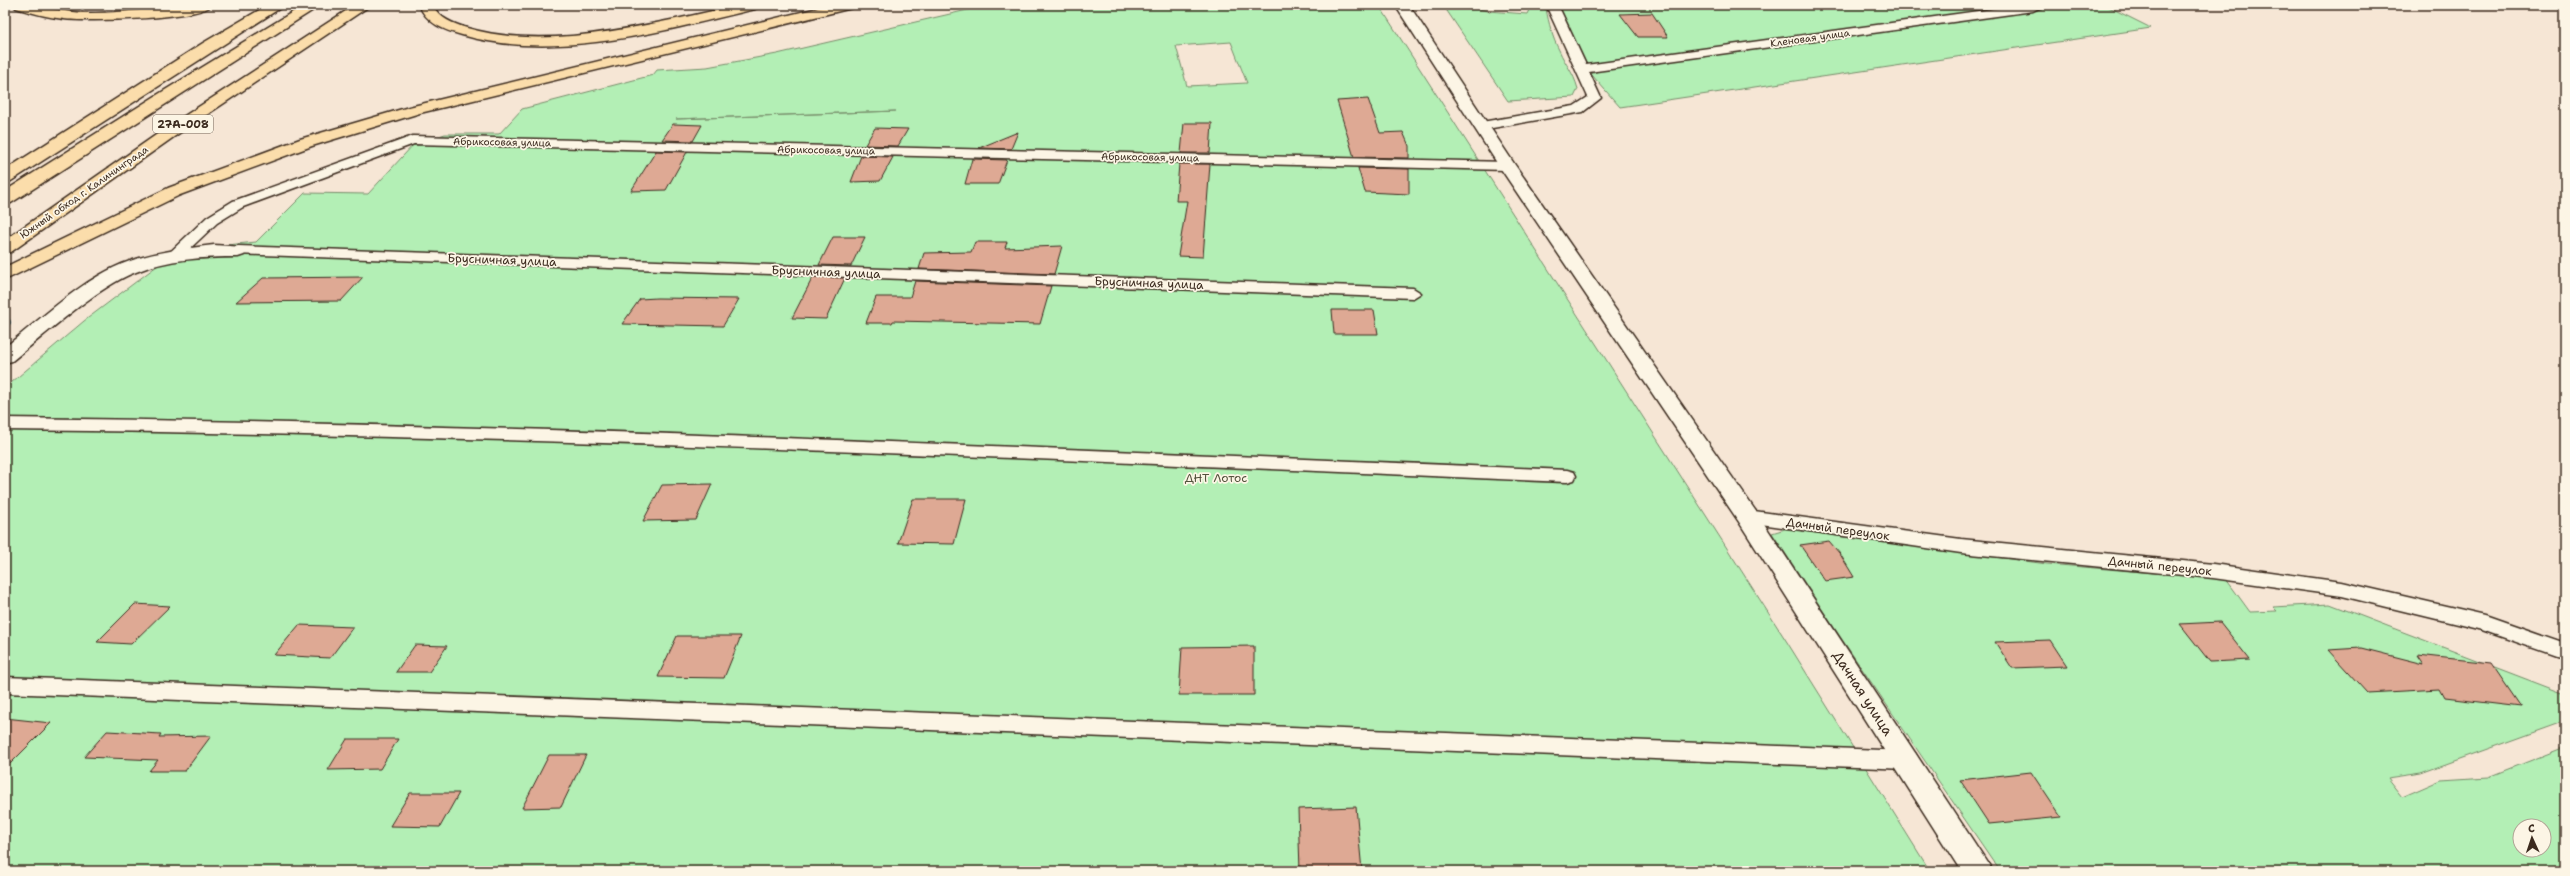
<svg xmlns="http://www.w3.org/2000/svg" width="2570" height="876" viewBox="0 0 2570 876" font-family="'Shantell Sans',sans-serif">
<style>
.green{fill:#b3efb5;stroke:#778c6a;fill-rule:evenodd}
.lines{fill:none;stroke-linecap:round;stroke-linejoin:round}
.stream{stroke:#6c919b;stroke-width:8}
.building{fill:#dea994;stroke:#3b2a1e}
.service-casing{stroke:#3b2a1e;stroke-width:3}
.minor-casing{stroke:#3b2a1e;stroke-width:3}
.trunk-casing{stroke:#3b2a1e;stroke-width:3}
.service{fill:#fcf5e5;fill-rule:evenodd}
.minor{fill:#fcf5e5;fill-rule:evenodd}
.trunk{fill:#fbddab;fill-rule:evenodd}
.labels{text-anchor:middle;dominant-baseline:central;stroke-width:3.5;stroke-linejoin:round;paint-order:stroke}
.far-street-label{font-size:10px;fill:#3b2a1e;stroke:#fcf5e5}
.shield{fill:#fcf5e5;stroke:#75675a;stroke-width:1}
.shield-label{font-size:11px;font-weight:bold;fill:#3b2a1e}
.street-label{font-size:12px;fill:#3b2a1e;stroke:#fcf5e5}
.park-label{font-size:12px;fill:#53513c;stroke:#fcf5e5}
.near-street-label{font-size:14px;fill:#3b2a1e;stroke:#fcf5e5}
</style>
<rect width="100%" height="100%" fill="#f6e6d5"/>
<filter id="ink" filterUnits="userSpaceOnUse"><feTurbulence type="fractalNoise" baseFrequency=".025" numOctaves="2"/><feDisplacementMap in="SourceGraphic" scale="8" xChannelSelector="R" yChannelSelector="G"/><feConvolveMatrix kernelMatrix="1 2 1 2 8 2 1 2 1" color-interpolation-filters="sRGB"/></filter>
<g filter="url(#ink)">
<g class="green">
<path d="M989,5H1379L1787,642L1930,871H5V388L84,321L178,250L256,242L305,193L368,194L414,144L445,134H499L522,109L653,75L657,70L707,67L777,54ZM1231,42L1247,83L1187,86L1176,46ZM896,111L676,119H677Z"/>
<path d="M1461,5L1488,11L1527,14L1530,8L1546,9C1549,23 1552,37 1559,50C1566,66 1573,71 1578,89L1574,97L1508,101L1445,8Z"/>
<polygon points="1558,5 2019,5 2019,8 1592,64 1582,63"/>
<polygon points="2035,5 2105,5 2151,28 1620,107 1591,74 1601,70 2043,9"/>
<path d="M1785,529L2047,564L2226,579L2250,612L2277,611L2273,607L2330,604L2565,694V721L2421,773L2387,778L2402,797L2441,780L2489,777L2565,747V871H2000L1843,641L1772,533ZM2520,826H2544V850H2520Z"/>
</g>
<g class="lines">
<polyline class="stream" points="5,323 7,322"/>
</g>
<g class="building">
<polygon points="1652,13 1668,37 1638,37 1620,14"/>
<polygon points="1368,99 1380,133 1403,132 1409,146 1409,158 1354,157 1337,101"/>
<polygon points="1184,123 1212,123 1210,153 1181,153"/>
<polygon points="673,124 702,125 693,141 662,140"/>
<polygon points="875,128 908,129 898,146 865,145"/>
<polygon points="1018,132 1011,149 979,148"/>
<polygon points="656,151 687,152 666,190 631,191"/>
<polygon points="861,156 893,157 880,181 851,182"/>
<polygon points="972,159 1007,160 998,184 965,184"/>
<polygon points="1179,164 1210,164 1203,257 1178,256 1187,201 1176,201"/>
<polygon points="1358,168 1409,169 1409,194 1365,192"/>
<polygon points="833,237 865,237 851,266 819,265"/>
<polygon points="975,242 1007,242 1005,248 1062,246 1054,274 919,269 924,253 971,252"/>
<polygon points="363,277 341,301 236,302 263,278"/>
<polygon points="813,277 845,278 826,319 792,318"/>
<polygon points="915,281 1051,286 1040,324 893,321 892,323 866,323 876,297 910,297"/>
<polygon points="657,298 739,299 723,326 622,324 640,299"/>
<polygon points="1332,310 1374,310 1378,334 1334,334"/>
<polygon points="712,484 696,520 643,521 662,485"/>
<polygon points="913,499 966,499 954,544 898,543"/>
<polygon points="1829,541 1840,554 1854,577 1825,581 1800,545"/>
<polygon points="135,604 170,606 131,644 97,642"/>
<polygon points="2220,622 2250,660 2210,662 2180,624"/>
<polygon points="299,625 353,627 330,658 274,655"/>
<polygon points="677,636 741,636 724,678 658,677"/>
<polygon points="2050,640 2067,666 2012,668 1995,642"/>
<polygon points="415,645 447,646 429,672 396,672"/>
<polygon points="1254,646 1254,695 1179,695 1182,647"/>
<polygon points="2361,648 2424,664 2418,655 2491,663 2521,707 2445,698 2440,689 2367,693 2328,650"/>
<polygon points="5,718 51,723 5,769"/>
<polygon points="107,731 161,734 159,737 211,736 185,771 149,771 158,760 84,757"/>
<polygon points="347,739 398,739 380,769 328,770"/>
<polygon points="549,755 586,755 561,807 522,808"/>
<polygon points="2031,772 2061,817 1989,824 1960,780"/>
<polygon points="410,793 459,793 440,827 390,826"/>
<polygon points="1356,807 1362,871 1300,871 1298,809"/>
</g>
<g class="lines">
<g class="service-casing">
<g id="service">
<polygon points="1546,5 1558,5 1586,65 2022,5 2036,5 2039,8 2033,11 1589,72 1601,98 1583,112 1481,130 1476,129 1474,126 1476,123 1574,106 1588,97"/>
<polygon points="413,136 1507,162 1514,166 1507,170 414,144 243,207 217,223 180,258 170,258 167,255 207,217 233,201"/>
<polygon points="238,246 1413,288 1421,293 1413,298 233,254 230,251 233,248"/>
<path d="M5,418C526,424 1046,448 1567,470L1574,472L1576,476L1574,480L1567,482C1046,459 526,435 5,430Z"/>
<polygon points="1747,510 1961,539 2213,564 2342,582 2485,615 2565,643 2565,659 2482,630 2342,596 2213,578 1961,553 1740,521 1737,516 1740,511"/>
<polygon points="5,677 1907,751 1915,753 1919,760 1915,767 1907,769 5,693"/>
</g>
</g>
<g class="minor-casing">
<g id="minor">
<polygon points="1395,5 1409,5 1515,165 1755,510 1993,871 1961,871 1739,522 1499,166"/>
<path d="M214,245L244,247L247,251L244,255L238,257C203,257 168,259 136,272C98,286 45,335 12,361L5,363V347C41,319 79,282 122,264C151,252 183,249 214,245Z"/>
</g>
</g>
<g class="trunk-casing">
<g id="trunk">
<path d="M14,5C40,5 64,13 90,13C131,13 171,5 212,5C202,19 84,22 64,19C47,17 32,13 16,8Z"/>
<polygon points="268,5 285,5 11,181 5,182 5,170 203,43"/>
<polygon points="304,5 321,5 11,203 5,204 5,191 157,95"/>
<polygon points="355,5 371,5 178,134 11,252 5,253 5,240 166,128"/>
<path d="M419,5H433C438,18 454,24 467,28C536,48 612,32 681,18C708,12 734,5 762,5L755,9C664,31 554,62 462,35C444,30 427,24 419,5Z"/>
<polygon points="830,5 854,5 852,8 420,113 312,146 180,195 5,280 5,267 168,188 300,139 409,107"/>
</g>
</g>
<use href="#service" class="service"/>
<use href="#minor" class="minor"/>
<use href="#trunk" class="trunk"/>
</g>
</g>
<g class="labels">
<g class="far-street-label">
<text transform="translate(1810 38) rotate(-8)">Кленовая улица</text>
<text transform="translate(502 142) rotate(1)">Абрикосовая улица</text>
<text transform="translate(826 150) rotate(1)">Абрикосовая улица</text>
<text transform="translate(1150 157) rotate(1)">Абрикосовая улица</text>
<text transform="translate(84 192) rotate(-35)">Южный обход г. Калининграда</text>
</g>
<rect class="shield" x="153" y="115" width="60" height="18" rx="3"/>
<g class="shield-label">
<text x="183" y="124">27А-008</text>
</g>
<g class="street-label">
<text transform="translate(502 260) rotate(2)">Брусничная улица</text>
<text transform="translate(826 272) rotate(2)">Брусничная улица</text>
<text transform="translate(1149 283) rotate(2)">Брусничная улица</text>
<text transform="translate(1838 529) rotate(8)">Дачный переулок</text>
<text transform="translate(2160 566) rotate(6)">Дачный переулок</text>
</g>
<g class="park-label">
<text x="1216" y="478">ДНТ Лотос</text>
</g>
<g class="near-street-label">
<text transform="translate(1863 693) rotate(57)">Дачная улица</text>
</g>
</g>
<rect width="2570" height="876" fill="none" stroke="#fcf5e5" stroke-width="20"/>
<rect x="10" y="10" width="2550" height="856" fill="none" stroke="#3b2a1e" stroke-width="1.5" filter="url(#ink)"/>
<g transform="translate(2532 838) rotate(357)"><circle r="19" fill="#fcf5e5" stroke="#afa495"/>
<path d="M0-3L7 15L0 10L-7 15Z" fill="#3b2a1e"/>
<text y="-6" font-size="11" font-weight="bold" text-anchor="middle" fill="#3b2a1e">С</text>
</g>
</svg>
